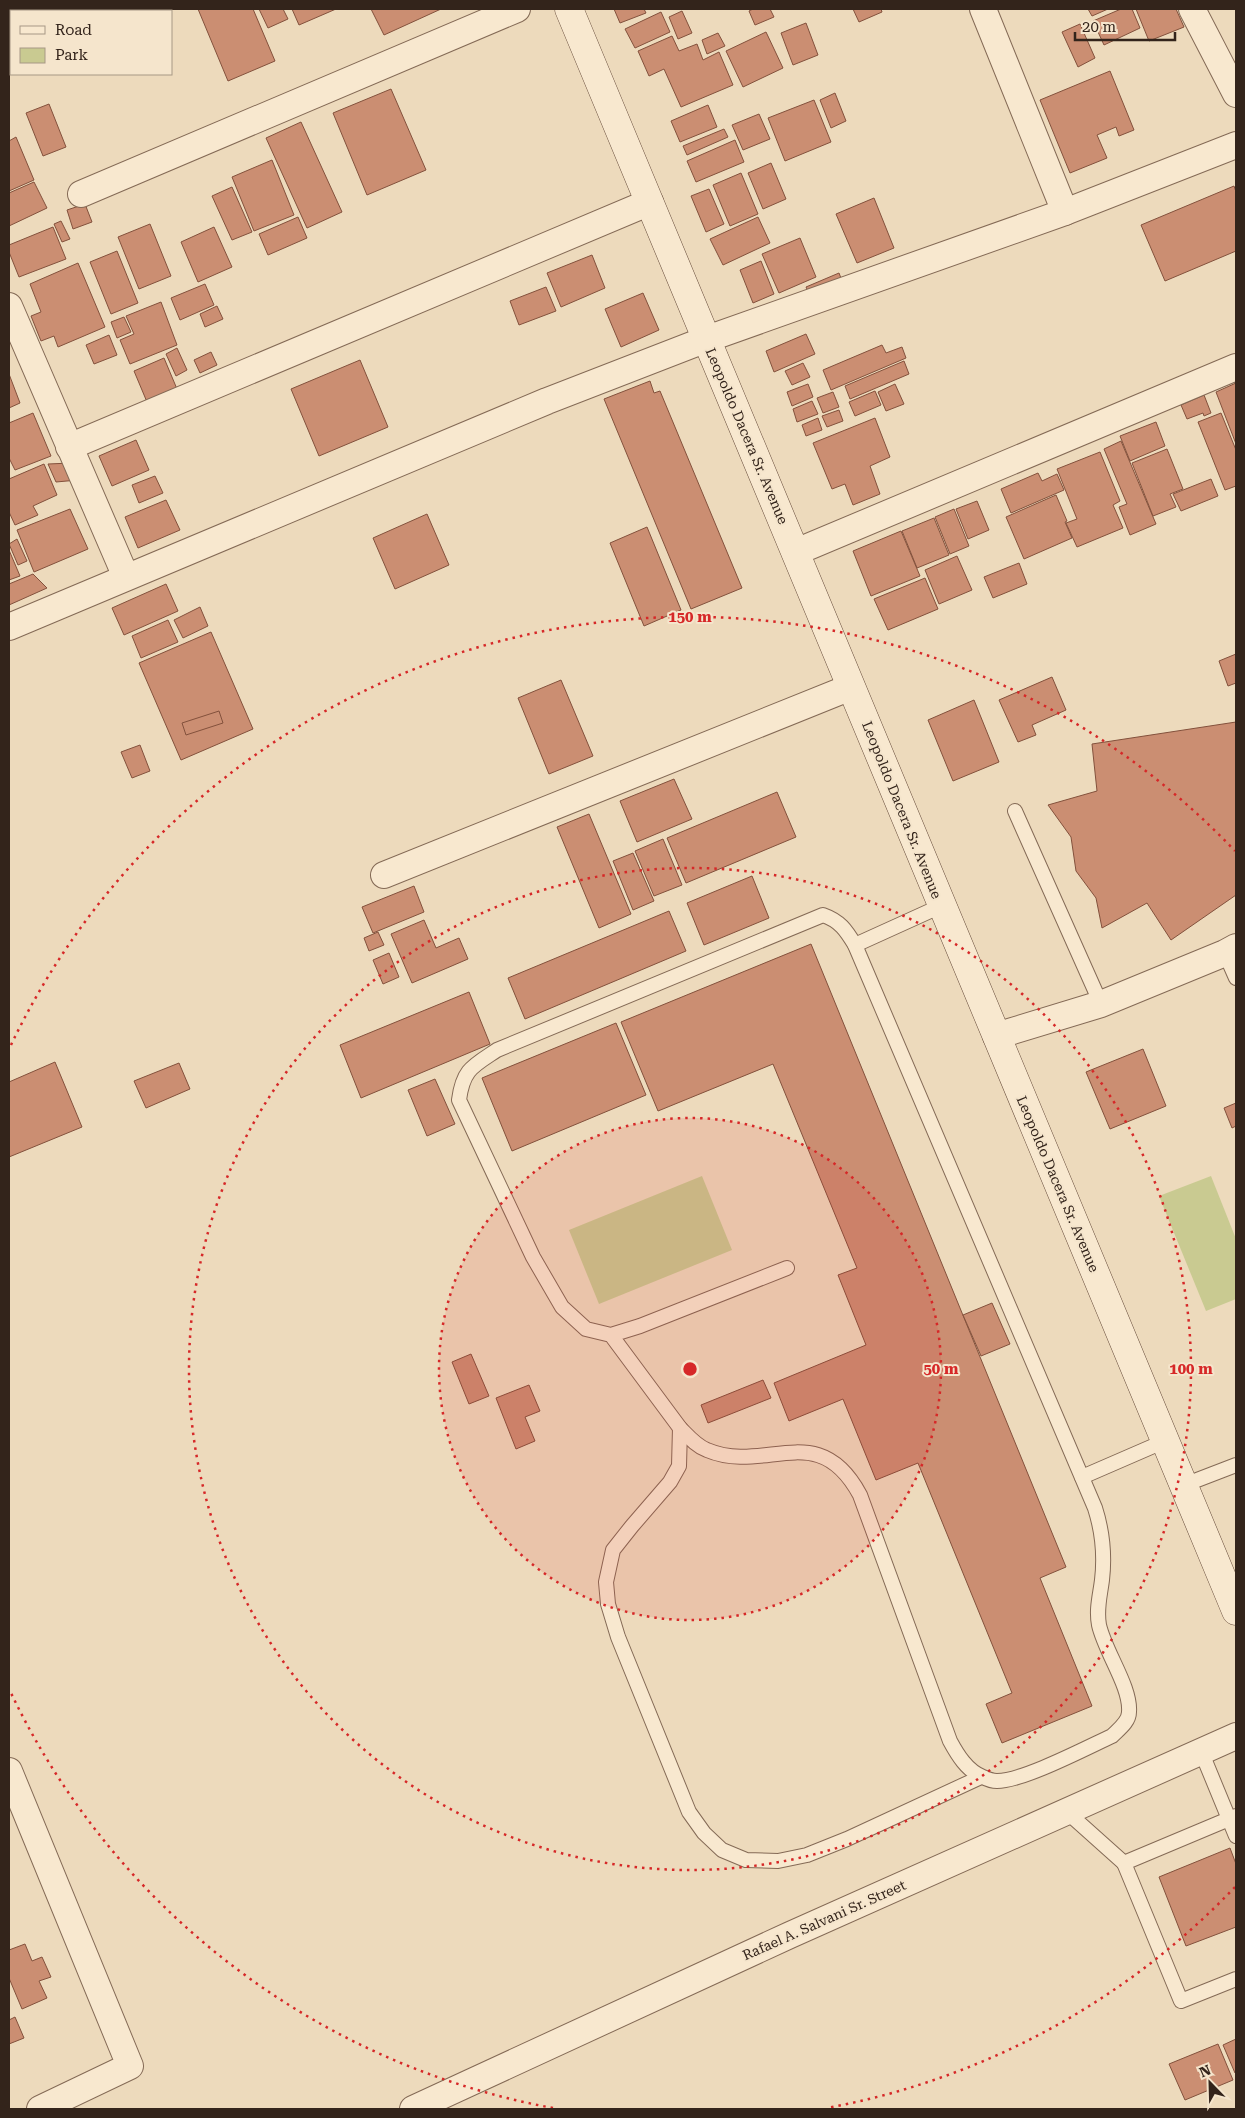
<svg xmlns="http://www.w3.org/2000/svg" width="1245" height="2118" viewBox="0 0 1245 2118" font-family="'Roboto Serif',serif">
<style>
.green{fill:#c9ca91}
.building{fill:#cb8e72;stroke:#83513c}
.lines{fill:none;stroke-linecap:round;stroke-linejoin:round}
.lane-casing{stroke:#846a56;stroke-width:16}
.street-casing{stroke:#846a56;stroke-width:28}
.secondary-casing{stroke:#664b3a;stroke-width:29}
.lane{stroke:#f8e8cf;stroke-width:14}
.street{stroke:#f8e8cf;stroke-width:26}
.secondary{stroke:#f8e8cf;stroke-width:28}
.ring{fill:none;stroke:#d62828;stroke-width:2.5;stroke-dasharray:2.5 5}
.labels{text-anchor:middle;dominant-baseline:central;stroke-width:4;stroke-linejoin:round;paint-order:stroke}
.street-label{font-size:14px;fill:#33241b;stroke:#f5e5cc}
.centre{fill:#d62828;stroke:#f5e5cc;stroke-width:2.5}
.ring-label{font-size:15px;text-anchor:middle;font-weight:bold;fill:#d62828;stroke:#f5e5cc;stroke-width:4;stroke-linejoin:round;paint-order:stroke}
</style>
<rect width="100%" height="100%" fill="#eddabc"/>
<g class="green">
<polygon points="9,9 114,9 108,11 11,11 11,50 9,51"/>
<polygon points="702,1176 732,1250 599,1304 569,1230"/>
<polygon points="1211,1176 1236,1239 1236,1299 1206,1311 1159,1196"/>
</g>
<g class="building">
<polygon points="198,9 253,9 275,61 228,81"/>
<polygon points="259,9 283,9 288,19 268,28"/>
<polygon points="292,9 336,9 299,25"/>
<polygon points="371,9 441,9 384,35"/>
<polygon points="614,9 644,9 646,13 620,23"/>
<polygon points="753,9 770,9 774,17 755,25 749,11"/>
<polygon points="853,9 881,9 882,12 859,22"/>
<polygon points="1088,9 1108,9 1092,16"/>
<polygon points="1121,9 1132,9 1140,28 1104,45 1093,21"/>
<polygon points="1136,9 1176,9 1184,27 1149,41"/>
<polygon points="682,11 692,33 678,39 669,17"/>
<polygon points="661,12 670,32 635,48 625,29"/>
<polygon points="806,23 818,55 793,65 781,33"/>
<polygon points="1080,24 1095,58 1078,67 1062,32"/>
<polygon points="766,32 783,68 743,87 726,51"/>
<polygon points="718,33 725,46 707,54 702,40"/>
<polygon points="672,36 679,51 697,44 703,60 719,52 733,85 681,107 664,69 649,76 638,51"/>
<polygon points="1110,71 1134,130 1119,136 1116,127 1097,135 1107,158 1070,173 1040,100"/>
<polygon points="391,89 426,170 367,195 333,113"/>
<polygon points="835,93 846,121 831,128 820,100"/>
<polygon points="814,100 831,142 785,161 768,118"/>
<polygon points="49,104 66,147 43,156 26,113"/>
<polygon points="708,105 717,127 680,142 671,121"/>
<polygon points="759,114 770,139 743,150 732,125"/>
<polygon points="301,122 342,212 307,228 266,138"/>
<polygon points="724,129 728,137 687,155 683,146"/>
<polygon points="16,137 34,180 9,191 9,141"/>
<polygon points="735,140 744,162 696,182 687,161"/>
<polygon points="272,160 294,215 254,231 232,177"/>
<polygon points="771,163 786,199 763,209 748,173"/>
<polygon points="741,173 758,214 730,226 713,185"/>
<polygon points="34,182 47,208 9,226 9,193"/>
<polygon points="1234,186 1236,192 1236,251 1165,281 1141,225"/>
<polygon points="232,187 252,232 232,240 212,196"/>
<polygon points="709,189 724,224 706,232 691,196"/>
<polygon points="874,198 894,248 857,263 836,214"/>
<polygon points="85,204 92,222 73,229 67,210"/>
<polygon points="298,217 307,238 268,255 259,234"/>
<polygon points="758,217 770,243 723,265 710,239"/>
<polygon points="61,221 70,239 62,242 54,224"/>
<polygon points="150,224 171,276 139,289 118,237"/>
<polygon points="53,227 66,259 19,277 9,252 9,245"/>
<polygon points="214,227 232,267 198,282 181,242"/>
<polygon points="800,238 816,277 779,293 762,254"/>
<polygon points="117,251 138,303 111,314 90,262"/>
<polygon points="592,255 605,288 561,307 547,273"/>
<polygon points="761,261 774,294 753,303 740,270"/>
<polygon points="78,263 105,327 58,347 54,336 41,341 31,316 41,312 30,284"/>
<polygon points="839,273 844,286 812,300 806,287"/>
<polygon points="205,284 214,305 180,320 171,298"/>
<polygon points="546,287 556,311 519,325 510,301"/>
<polygon points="643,293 659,330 621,347 605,309"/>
<polygon points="161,302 177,345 130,364 120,340 134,334 126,316"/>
<polygon points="217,306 223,319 205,327 200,314"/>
<polygon points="124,317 131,332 117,338 111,322"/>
<polygon points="806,334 815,354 774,372 766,351"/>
<polygon points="109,335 117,355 94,364 86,345"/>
<polygon points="882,345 886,353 902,347 906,358 831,390 823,370"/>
<polygon points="177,348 187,370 176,376 166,354"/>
<polygon points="211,352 217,365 200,373 194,360"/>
<polygon points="164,358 177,389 147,402 134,371"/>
<polygon points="360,360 388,427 319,456 291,389"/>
<polygon points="904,361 909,374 850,399 845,386"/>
<polygon points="803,363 810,377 792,385 785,371"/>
<polygon points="9,374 20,403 9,408"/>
<polygon points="650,381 654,393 660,391 742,588 691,609 604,399"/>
<polygon points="1236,383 1236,444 1216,392"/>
<polygon points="808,384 813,397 792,406 787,392"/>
<polygon points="895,384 904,404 886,411 878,392"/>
<polygon points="875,391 881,405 855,416 849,402"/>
<polygon points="833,392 839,407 823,413 817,398"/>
<polygon points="1204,395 1211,413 1204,416 1203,413 1187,419 1181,405"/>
<polygon points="812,401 818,414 797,422 793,409"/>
<polygon points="839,410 843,421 827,427 822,416"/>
<polygon points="33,413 51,456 15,470 9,458 9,423"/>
<polygon points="1221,413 1236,450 1236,486 1225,490 1198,422"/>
<polygon points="818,418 822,430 806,436 802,425"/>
<polygon points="875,418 890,457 870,466 880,494 853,505 845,484 832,489 813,443"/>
<polygon points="1156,422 1165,446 1130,461 1120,436"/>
<polygon points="136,440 149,470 112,486 99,456"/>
<polygon points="1121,441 1156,524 1130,535 1119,507 1127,504 1104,449"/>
<polygon points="1167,449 1183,489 1170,494 1176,507 1153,516 1132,463"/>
<polygon points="1100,452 1120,501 1113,505 1123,528 1077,547 1066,523 1077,519 1057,469"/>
<polygon points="71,463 78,480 56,482 48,464"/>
<polygon points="44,464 57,495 33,506 38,515 15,525 9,512 9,479"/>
<polygon points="1038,473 1042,481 1057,474 1064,490 1011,513 1001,489"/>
<polygon points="155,476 163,493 139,503 132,485"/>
<polygon points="1211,479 1218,496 1181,511 1173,494"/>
<polygon points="1056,495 1067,521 1065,522 1072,538 1024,559 1006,517"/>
<polygon points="166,500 180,530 138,548 125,517"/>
<polygon points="977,501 989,530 968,539 956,509"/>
<polygon points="70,509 88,549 34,572 17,530"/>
<polygon points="954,509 969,546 950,554 935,517"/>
<polygon points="427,514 449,565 395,589 373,538"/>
<polygon points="934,518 949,555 917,568 902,531"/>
<polygon points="647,527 681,610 644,626 610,543"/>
<polygon points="901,531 920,576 871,596 853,551"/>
<polygon points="17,539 27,561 18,565 9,544"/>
<polygon points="9,550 20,576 9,580"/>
<polygon points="957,556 972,590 939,604 925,570"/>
<polygon points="1019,563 1027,584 993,598 984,577"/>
<polygon points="33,574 47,588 9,605 9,584"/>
<polygon points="925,578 938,609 888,630 874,599"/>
<polygon points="166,584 178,611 124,635 112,608"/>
<polygon points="200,607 208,626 183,638 174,620"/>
<polygon points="168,620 178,642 141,658 132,636"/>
<polygon points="211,632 253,729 181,760 139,663"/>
<polygon points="1236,654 1236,683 1228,686 1219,661"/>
<polygon points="1052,677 1066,710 1032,725 1036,735 1018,742 999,700"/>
<polygon points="561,680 593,756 549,774 518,698"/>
<polygon points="974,700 999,762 953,781 928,720"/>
<polygon points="219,711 223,723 186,735 182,723"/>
<polygon points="1236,722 1236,895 1171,940 1147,903 1102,928 1096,898 1076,871 1071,837 1048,805 1097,791 1092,744"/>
<polygon points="140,745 150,771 132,778 121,752"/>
<polygon points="674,779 692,819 637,842 620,801"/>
<polygon points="777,792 796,837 686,883 667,838"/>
<polygon points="589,814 631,914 599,928 557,827"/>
<polygon points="663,839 682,885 654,896 635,851"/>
<polygon points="633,853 654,901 633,910 613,861"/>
<polygon points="752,876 769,918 704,945 687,903"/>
<polygon points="414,886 424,912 373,933 362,907"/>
<polygon points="669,911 686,951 525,1019 508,978"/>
<polygon points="424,920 436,948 459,938 468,959 412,983 391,934"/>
<polygon points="378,932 384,945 369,951 364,938"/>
<polygon points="811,944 1066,1567 1040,1578 1092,1706 1002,1743 986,1704 1012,1693 918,1463 876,1480 843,1399 789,1421 774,1383 866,1345 838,1275 857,1268 773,1064 658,1111 621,1022"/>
<polygon points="389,953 399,977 383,984 373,960"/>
<polygon points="469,992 490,1044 361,1098 340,1045"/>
<polygon points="616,1023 646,1095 512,1151 482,1078"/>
<polygon points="1143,1049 1166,1106 1110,1129 1086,1072"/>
<polygon points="55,1062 82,1127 9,1157 9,1082"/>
<polygon points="179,1063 190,1089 146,1108 134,1081"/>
<polygon points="435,1079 455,1124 427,1136 408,1090"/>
<polygon points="1236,1103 1236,1126 1232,1128 1224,1108"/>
<polygon points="992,1303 1010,1344 981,1356 963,1315"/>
<polygon points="471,1354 489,1396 469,1404 452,1362"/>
<polygon points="763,1380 771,1398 708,1423 701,1405"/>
<polygon points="529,1385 540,1411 525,1417 535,1441 516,1449 496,1398"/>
<polygon points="1230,1848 1236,1864 1236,1927 1186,1946 1159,1877"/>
<polygon points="25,1944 32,1961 42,1957 51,1977 39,1981 47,1998 22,2009 9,1978 9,1950"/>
<polygon points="15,2017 24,2038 9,2044 9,2020"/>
<polygon points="1236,2039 1236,2072 1235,2073 1223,2045"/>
<polygon points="1218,2044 1233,2080 1185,2100 1169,2064"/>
</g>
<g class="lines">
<g class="lane-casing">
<g id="lane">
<polyline points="1015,811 1101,1004"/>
<polyline points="855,945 941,906"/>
<polyline points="1225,953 1236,978"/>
<path d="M611,1335L680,1428C688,1436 696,1446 707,1450C766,1475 818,1417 860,1495L950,1741C957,1754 967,1771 983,1777C987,1779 993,1781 997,1781C1023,1781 1086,1748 1112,1736C1119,1729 1129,1722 1129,1712C1131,1687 1105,1652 1099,1625C1096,1609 1100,1596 1102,1580C1105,1554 1103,1533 1095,1508L855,945C846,930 840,921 823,915L497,1050C473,1066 463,1069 459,1100L533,1257L562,1307L586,1329L611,1335L640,1326L787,1268"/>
<polyline points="680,1428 679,1466 670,1482 632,1526 613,1550 606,1582 608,1604 618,1637 689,1812 704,1833 722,1850 746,1860 778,1861 807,1855 847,1839 981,1777"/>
<polyline points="1082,1477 1165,1441"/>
<polyline points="1184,1485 1236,1465"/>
<polyline points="1201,1751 1236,1836"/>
<polyline points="1067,1812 1124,1863"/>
<polyline points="1236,1816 1124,1863 1181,2001 1236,1979"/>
</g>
</g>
<g class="street-casing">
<g id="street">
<polyline points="983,9 1065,212"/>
<polyline points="1192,9 1236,94"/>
<polyline points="81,194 517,9"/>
<polyline points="9,306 126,577"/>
<polyline points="69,447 650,202"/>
<polyline points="796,552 1236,367"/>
<polyline points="9,627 547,401 707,339 1065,212 1236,145"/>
<polyline points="384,875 851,687"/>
<polyline points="996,1036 1101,1004 1225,953 1236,947"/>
<polyline points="9,1771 130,2066 40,2109"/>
<polyline points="413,2109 790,1935 1236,1736"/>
</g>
</g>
<g class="secondary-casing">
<polyline id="secondary" points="569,9 1236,1611"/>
</g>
<use href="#lane" class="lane"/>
<use href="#street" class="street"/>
<use href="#secondary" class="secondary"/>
</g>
<circle cx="690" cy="1369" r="251" fill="#d62828" fill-opacity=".12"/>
<g class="ring">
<circle cx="690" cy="1369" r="251"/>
<circle cx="690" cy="1369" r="501"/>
<path d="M1235 1887A752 752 0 0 1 827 2108M553 2108A752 752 0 0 1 11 1693M11 1045A752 752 0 0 1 1235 851"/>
</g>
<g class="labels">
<g class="street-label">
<text transform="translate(747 436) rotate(67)">Leopoldo Dacera Sr. Avenue</text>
<text transform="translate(902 810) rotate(68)">Leopoldo Dacera Sr. Avenue</text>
<text transform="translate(1058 1184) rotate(67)">Leopoldo Dacera Sr. Avenue</text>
<text transform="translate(824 1920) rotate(-24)">Rafael A. Salvani Sr. Street</text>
</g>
</g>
<circle cx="690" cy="1369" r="8" class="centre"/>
<g class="ring-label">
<text x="690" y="622">150 m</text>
<text x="941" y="1374">50 m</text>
<text x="1191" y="1374">100 m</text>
</g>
<rect width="1245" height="2118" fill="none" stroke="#33241b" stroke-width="20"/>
<rect x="10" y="10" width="162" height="65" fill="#f5e5cc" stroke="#a79885"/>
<rect x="20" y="26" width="25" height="8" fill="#f8e8cf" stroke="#a79885"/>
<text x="55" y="35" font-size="15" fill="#33241b">Road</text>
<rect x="20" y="48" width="25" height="15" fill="#c9ca91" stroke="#a79885"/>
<text x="55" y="60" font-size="15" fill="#33241b">Park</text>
<g transform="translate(1210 2083) rotate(337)" stroke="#f5e5cc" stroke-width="4" paint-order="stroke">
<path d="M0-4L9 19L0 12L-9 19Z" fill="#33241b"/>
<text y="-8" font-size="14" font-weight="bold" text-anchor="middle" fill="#33241b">N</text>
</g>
<path d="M1075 32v8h100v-8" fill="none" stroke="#33241b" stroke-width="2.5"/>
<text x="1082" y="32" font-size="15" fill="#33241b" stroke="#f5e5cc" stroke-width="4" paint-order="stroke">20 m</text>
</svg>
